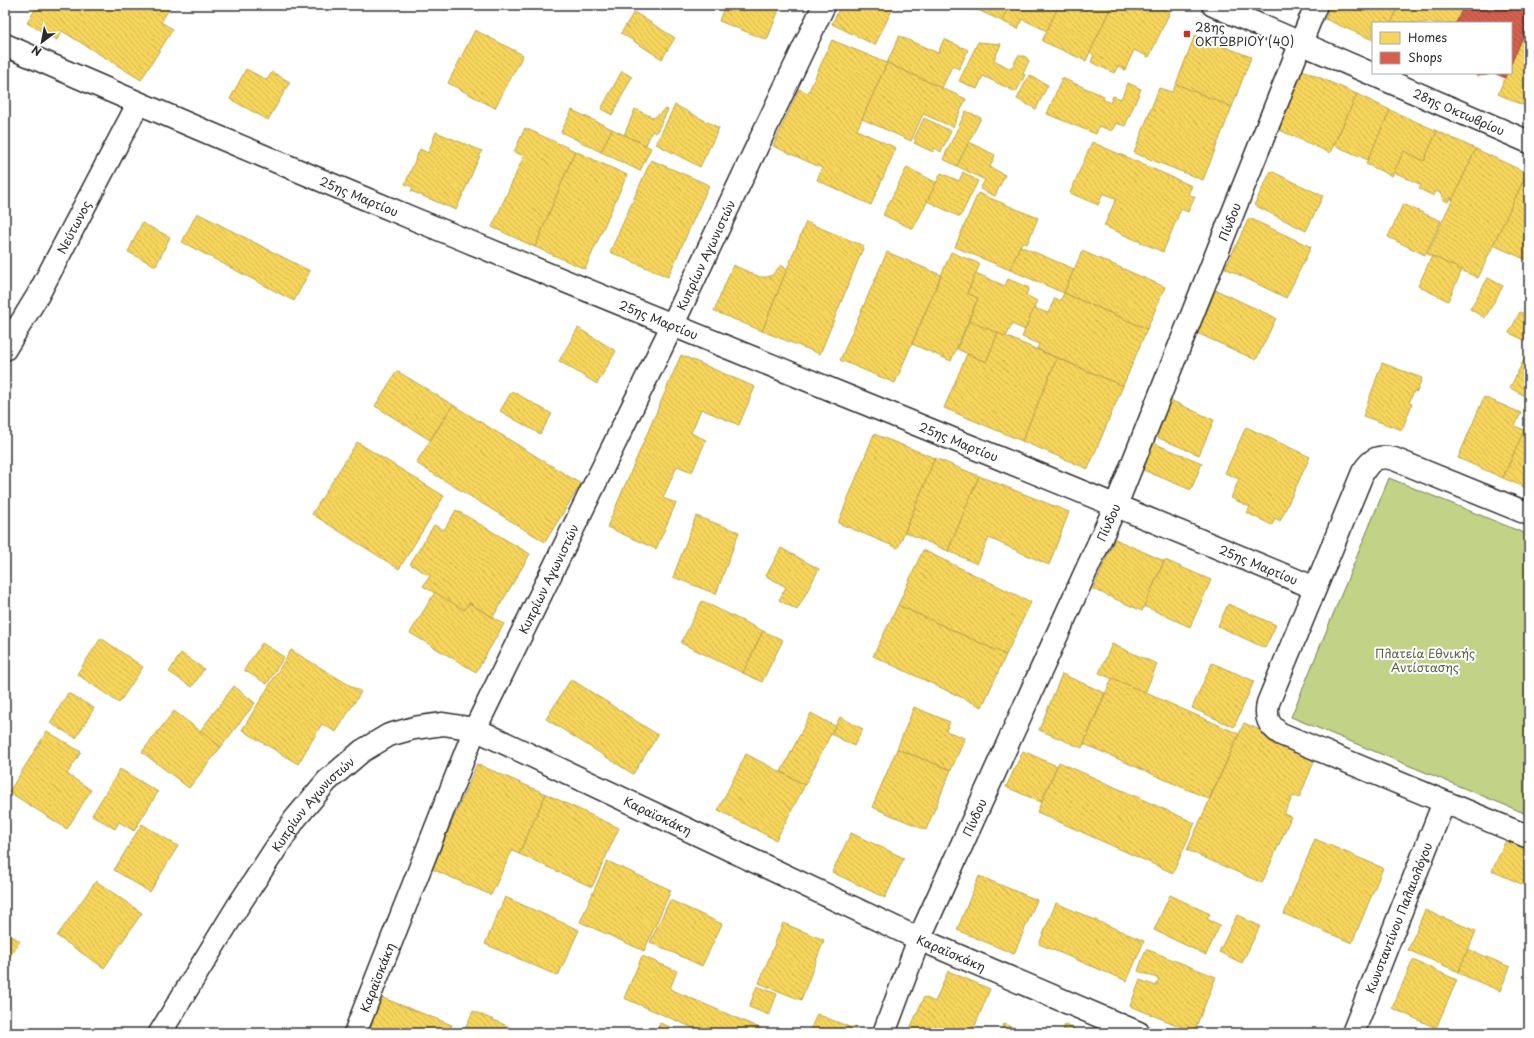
<svg xmlns="http://www.w3.org/2000/svg" width="1534" height="1038" viewBox="0 0 1534 1038" font-family="'Playpen Sans',sans-serif">
<style>
.green{fill:#c2d286;stroke:#767e58}
.homes{fill:url(#homes-back-hatch);stroke:#b9a24d}
.shops{fill:url(#shops-back-hatch);stroke:#a35043}
.lines{fill:none;stroke-linecap:round;stroke-linejoin:round}
.minor-casing{stroke:#2b2b2b;stroke-width:25}
.secondary-casing{stroke:#2b2b2b;stroke-width:25}
.minor{stroke:#fff;stroke-width:22}
.secondary{stroke:#fff;stroke-width:22}
.poi-dot{fill:#c8321e;stroke:#fff;stroke-width:1.5}
.labels{text-anchor:middle;dominant-baseline:central;stroke-width:4;stroke-linejoin:round;paint-order:stroke}
.poi-label{font-size:12px;fill:#2b2b2b;stroke:#fff;text-anchor:start}
.street-label{font-size:12px;fill:#2b2b2b;stroke:#fff}
.park-label{font-size:12px;fill:#585d46;stroke:#fff}
</style>
<defs>
<pattern id="homes-back-hatch" width="6" height="6" patternUnits="userSpaceOnUse"><rect width="6" height="6" fill="#f6d55c"/><path d="M-1 5l2 2M0 0l6 6M5-1l2 2" fill="none" stroke="#d3b750"/></pattern>
<pattern id="shops-back-hatch" width="6" height="6" patternUnits="userSpaceOnUse"><rect width="6" height="6" fill="#d6604d"/><path d="M-1 5l2 2M0 0l6 6M5-1l2 2" fill="none" stroke="#ae4f40"/></pattern>
</defs>
<rect width="100%" height="100%" fill="#fff"/>
<filter id="ink" filterUnits="userSpaceOnUse"><feTurbulence type="fractalNoise" baseFrequency=".025" numOctaves="2"/><feDisplacementMap in="SourceGraphic" scale="8" xChannelSelector="R" yChannelSelector="G"/><feConvolveMatrix kernelMatrix="1 2 1 2 8 2 1 2 1" color-interpolation-filters="sRGB"/></filter>
<g filter="url(#ink)">
<polygon class="green" points="1389,478 1529,535 1529,815 1291,717"/>
<g class="homes">
<polygon points="38,5 172,5 161,22 173,29 141,80 62,31 57,40 27,23"/>
<polygon points="718,5 775,5 780,7 767,40 719,21 724,7"/>
<polygon points="841,5 901,5 899,8 894,6 875,45 832,24"/>
<polygon points="967,5 1010,5 1002,21"/>
<polygon points="1010,5 1059,5 1047,31 1022,19 1018,29 1002,21"/>
<polygon points="1059,5 1112,5 1086,61 1042,41"/>
<polygon points="1112,5 1154,5 1170,12 1149,57 1134,50 1125,70 1118,66 1114,73 1091,62 1094,55 1090,52"/>
<polygon points="1331,5 1399,5 1391,23 1373,23 1373,40 1325,19"/>
<polygon points="1399,5 1464,5 1456,23 1391,23"/>
<polygon points="634,12 675,38 662,59 621,33"/>
<polygon points="1529,23 1529,108 1498,94 1507,73 1511,73 1511,64"/>
<polygon points="475,30 523,55 495,108 448,83"/>
<polygon points="1195,35 1251,57 1232,107 1176,84"/>
<polygon points="899,36 938,53 944,39 968,50 959,69 952,66 942,88 887,63"/>
<polygon points="832,40 887,63 857,130 896,148 871,205 817,180 822,168 773,146 799,89 808,93"/>
<polygon points="978,42 1001,44 994,60 1011,69 1018,56 1024,56 1027,58 1029,61 1023,74 1025,75 1016,92 983,76 977,89 959,81"/>
<polygon points="887,63 966,99 953,127 923,114 911,141 862,119"/>
<polygon points="246,69 267,80 272,72 290,82 268,120 230,99"/>
<polygon points="1300,69 1357,94 1330,153 1273,127"/>
<polygon points="622,71 632,77 612,115 601,109"/>
<polygon points="1029,75 1048,85 1036,109 1017,99"/>
<polygon points="1062,78 1104,96 1103,99 1110,103 1113,96 1121,99 1128,83 1141,89 1125,126 1116,123 1112,131 1099,126 1096,134 1047,114"/>
<polygon points="1176,84 1232,107 1203,180 1134,153 1159,88 1172,92"/>
<polygon points="1357,94 1390,110 1368,160 1334,145"/>
<polygon points="675,105 719,128 700,167 656,144"/>
<polygon points="635,109 654,118 665,109 668,110 656,133 652,131 646,145 624,135"/>
<polygon points="572,110 612,129 601,152 561,132"/>
<polygon points="1390,110 1437,131 1424,161 1404,151 1392,176 1366,164"/>
<polygon points="966,111 981,118 957,166 943,159"/>
<polygon points="924,118 951,131 941,152 935,148 933,152 914,143 916,140 914,139"/>
<polygon points="525,128 575,151 535,247 492,227 524,156 514,152"/>
<polygon points="612,129 651,148 640,171 601,152"/>
<polygon points="1437,131 1476,149 1453,199 1450,198 1448,202 1442,199 1443,195 1436,191 1434,196 1419,189 1421,185 1394,172 1404,151 1424,161"/>
<polygon points="436,132 482,151 456,210 411,191 413,187 405,184 420,149 428,153"/>
<polygon points="969,142 995,155 990,167 1005,175 995,196 980,189 985,180 957,166"/>
<polygon points="1092,142 1192,186 1188,194 1195,197 1188,212 1181,209 1163,252 1104,226 1116,199 1103,193 1098,205 1070,193"/>
<polygon points="1476,149 1527,173 1478,278 1427,254"/>
<polygon points="575,151 627,175 585,269 535,247"/>
<polygon points="651,160 709,185 668,277 610,252"/>
<polygon points="907,167 937,183 913,229 883,215"/>
<polygon points="1271,171 1323,196 1306,231 1254,205"/>
<polygon points="963,172 978,181 960,217 927,201 941,173 959,181"/>
<polygon points="1527,173 1529,174 1529,261 1493,245"/>
<polygon points="978,193 1038,218 1027,244 1022,242 1010,270 955,247"/>
<polygon points="1403,204 1441,221 1425,255 1388,237"/>
<polygon points="197,213 310,271 294,301 182,242"/>
<polygon points="1249,218 1311,247 1286,298 1225,268"/>
<polygon points="806,222 864,246 820,354 762,331"/>
<polygon points="142,223 170,237 156,266 128,252"/>
<polygon points="1020,246 1074,269 1064,293 1010,270"/>
<polygon points="1082,251 1165,287 1147,329 1064,293"/>
<polygon points="887,252 941,275 895,383 840,360"/>
<polygon points="951,252 980,264 967,293 978,298 951,361 912,344"/>
<polygon points="1432,256 1462,270 1448,301 1418,286"/>
<polygon points="733,265 760,277 767,277 772,275 781,265 787,269 762,331 714,311"/>
<polygon points="976,273 1005,286 1008,279 1029,288 1026,295 1037,301 1025,330 1012,324 1006,337 969,321 978,298 967,293"/>
<polygon points="1488,278 1503,286 1485,318 1470,309"/>
<polygon points="1529,289 1529,303 1523,301"/>
<polygon points="1216,290 1276,318 1256,360 1197,333"/>
<polygon points="1064,293 1147,329 1123,386 1037,349 1039,344 1022,337 1034,308 1048,313 1055,298 1060,301"/>
<polygon points="1529,310 1529,342 1509,333 1520,312 1527,315"/>
<polygon points="969,321 998,333 986,362 957,349"/>
<polygon points="578,328 616,351 597,384 559,361"/>
<polygon points="998,333 1057,358 1022,441 944,408 967,354 986,362"/>
<polygon points="1529,349 1529,398 1510,388"/>
<polygon points="681,355 755,387 739,425 701,409 691,433 706,440 692,472 677,466 663,498 676,503 656,549 607,527"/>
<polygon points="1057,358 1123,386 1088,469 1022,441"/>
<polygon points="1382,363 1422,378 1417,392 1414,391 1409,403 1412,404 1402,430 1363,416"/>
<polygon points="397,371 453,405 430,440 375,406"/>
<polygon points="512,391 552,414 540,434 500,411"/>
<polygon points="1484,397 1521,413 1515,426 1524,430 1503,478 1458,458"/>
<polygon points="1170,400 1214,420 1199,455 1154,436"/>
<polygon points="453,405 581,484 545,542 416,463"/>
<polygon points="1529,419 1529,489 1503,478"/>
<polygon points="1246,427 1310,457 1280,521 1275,518 1272,525 1247,513 1250,507 1231,498 1239,479 1225,473"/>
<polygon points="874,434 935,458 898,548 838,523"/>
<polygon points="357,442 444,496 399,569 312,514"/>
<polygon points="1153,443 1202,463 1191,490 1141,469"/>
<polygon points="935,458 979,476 948,551 905,532"/>
<polygon points="979,476 1069,512 1049,565 989,538 977,564 948,551"/>
<polygon points="456,510 530,554 493,617 469,603 464,610 423,586 430,576 410,564 434,525 444,530"/>
<polygon points="696,516 739,532 716,594 673,577"/>
<polygon points="1115,539 1164,561 1142,611 1093,589"/>
<polygon points="781,548 819,569 797,610 779,600 786,587 766,576"/>
<polygon points="923,550 1031,602 1006,655 898,605"/>
<polygon points="1165,560 1211,580 1190,627 1144,606"/>
<polygon points="435,592 464,610 469,603 504,624 476,672 410,633"/>
<polygon points="702,601 763,631 743,673 681,643"/>
<polygon points="1228,604 1276,625 1265,648 1218,626"/>
<polygon points="898,605 1006,655 982,707 873,656"/>
<polygon points="763,631 783,640 762,682 743,673"/>
<polygon points="101,638 143,667 119,703 77,674"/>
<polygon points="262,643 284,657 267,684 244,670"/>
<polygon points="1112,644 1157,664 1145,693 1099,673"/>
<polygon points="291,650 361,692 336,732 322,724 298,764 242,730"/>
<polygon points="181,653 204,669 192,687 169,672"/>
<polygon points="1212,663 1254,681 1234,727 1192,708"/>
<polygon points="1062,674 1105,693 1082,748 1039,730"/>
<polygon points="1112,678 1239,734 1209,799 1084,744"/>
<polygon points="571,679 658,735 633,774 546,719"/>
<polygon points="234,686 255,703 221,747 200,731"/>
<polygon points="68,693 94,708 76,738 50,723"/>
<polygon points="914,707 950,722 946,731 965,738 951,770 897,749"/>
<polygon points="174,711 221,747 189,788 142,752"/>
<polygon points="811,713 835,726 805,785 781,772"/>
<polygon points="840,717 863,729 854,746 831,734"/>
<polygon points="1244,723 1317,755 1299,798 1293,796 1284,814 1291,817 1262,883 1187,850"/>
<polygon points="47,731 81,752 67,774 91,790 67,829 9,792"/>
<polygon points="897,749 951,770 926,830 872,807"/>
<polygon points="1023,751 1057,766 1041,802 1006,787"/>
<polygon points="746,754 805,785 776,840 718,810"/>
<polygon points="1059,762 1195,823 1173,873 1037,812"/>
<polygon points="477,764 546,794 519,854 512,851 491,895 432,869"/>
<polygon points="120,769 158,792 134,831 119,822 115,829 92,815"/>
<polygon points="546,794 619,828 592,887 519,854"/>
<polygon points="142,824 178,846 150,892 114,870"/>
<polygon points="851,833 904,858 885,898 832,872"/>
<polygon points="1315,839 1383,868 1352,943 1284,914"/>
<polygon points="1506,840 1529,851 1529,879 1526,886 1492,871"/>
<polygon points="607,861 671,890 644,951 580,922"/>
<polygon points="979,876 1037,900 1014,954 957,930"/>
<polygon points="96,881 142,913 104,968 57,936"/>
<polygon points="1170,895 1210,914 1207,919 1220,925 1206,955 1154,930"/>
<polygon points="505,897 579,930 558,976 485,944"/>
<polygon points="670,900 722,924 702,966 650,942"/>
<polygon points="1056,903 1144,941 1127,981 1039,944"/>
<polygon points="1425,910 1476,931 1459,972 1408,950"/>
<polygon points="1237,915 1260,926 1242,963 1219,952"/>
<polygon points="783,923 824,940 801,1000 759,983"/>
<polygon points="5,932 20,941 9,958 5,956"/>
<polygon points="1146,949 1216,977 1194,1032 1130,1006 1140,980 1156,986 1159,979 1138,971"/>
<polygon points="1468,949 1510,967 1500,991 1458,973"/>
<polygon points="642,956 677,971 670,989 771,1033 705,1033 624,998"/>
<polygon points="1413,960 1457,980 1436,1028 1392,1008"/>
<polygon points="948,971 990,989 972,1033 913,1033 909,1031 924,997 935,1002"/>
<polygon points="757,986 777,994 769,1015 749,1007"/>
<polygon points="378,996 452,1025 449,1033 364,1033"/>
<polygon points="473,1011 523,1033 463,1033"/>
<polygon points="817,1014 862,1032 862,1033 809,1033"/>
<polygon points="660,1023 684,1033 656,1033"/>
<polygon points="1004,1024 1028,1033 1000,1033"/>
<polygon points="1065,1025 1084,1033 1062,1033"/>
</g>
<g class="shops">
<polygon points="1464,5 1529,5 1529,23 1511,64 1511,23 1456,23"/>
<polygon points="1472,73 1492,73 1487,75 1478,76"/>
<polygon points="1494,73 1507,73 1505,78"/>
</g>
<g class="lines">
<g class="minor-casing">
<g id="minor">
<path id="s1" d="M5,45C438,235 879,406 1315,588"/>
<path id="s2" d="M5,349L38,295L138,104"/>
<path d="M1529,514L1394,459C1379,455 1372,458 1363,472L1268,703C1265,718 1268,725 1281,734L1529,837"/>
<path id="s3" d="M160,1033L238,906L295,819L327,781L362,751L389,735L414,728L443,724L475,729L672,326L824,5"/>
<path id="s4" d="M355,1033L475,729L919,939L1139,1033"/>
<path id="s5" d="M884,1033L919,939L1116,505L1316,5"/>
<path id="s6" d="M1353,1033L1444,802"/>
</g>
</g>
<g class="secondary-casing">
<g id="secondary">
<path id="s7" d="M1213,5L1529,142"/>
</g>
</g>
<use href="#minor" class="minor"/>
<use href="#secondary" class="secondary"/>
</g>
</g>
<rect class="poi-dot" x="1183" y="30" width="8" height="8" rx="2"/>
<g class="labels">
<g class="poi-label">
<text x="1195" y="27">28ης<tspan x="1195" dy="14">ΟΚΤΩΒΡΙΟΥ (40)</tspan></text>
</g>
<g class="street-label">
<text stroke="none"><textPath href="#s7" startOffset="268">28ης Οκτωβρίου</textPath></text>
<text stroke="none"><textPath href="#s1" startOffset="385">25ης Μαρτίου</textPath></text>
<text stroke="none"><textPath href="#s5" startOffset="882">Πίνδου</textPath></text>
<text stroke="none"><textPath href="#s2" startOffset="140">Νεύτωνος</textPath></text>
<text stroke="none"><textPath href="#s3" startOffset="995">Κυπρίων Αγωνιστών</textPath></text>
<text stroke="none"><textPath href="#s1" startOffset="709">25ης Μαρτίου</textPath></text>
<text stroke="none"><textPath href="#s1" startOffset="1033">25ης Μαρτίου</textPath></text>
<text stroke="none"><textPath href="#s5" startOffset="558">Πίνδου</textPath></text>
<text stroke="none"><textPath href="#s1" startOffset="1357">25ης Μαρτίου</textPath></text>
<text stroke="none"><textPath href="#s3" startOffset="635">Κυπρίων Αγωνιστών</textPath></text>
<text stroke="none"><textPath href="#s3" startOffset="276">Κυπρίων Αγωνιστών</textPath></text>
<text stroke="none"><textPath href="#s4" startOffset="529">Καραϊσκάκη</textPath></text>
<text stroke="none"><textPath href="#s5" startOffset="234">Πίνδου</textPath></text>
<text stroke="none"><textPath href="#s6" startOffset="124">Κωνσταντίνου Παλαιολόγου</textPath></text>
<text stroke="none"><textPath href="#s4" startOffset="853">Καραϊσκάκη</textPath></text>
<text stroke="none"><textPath href="#s4" startOffset="60">Καραϊσκάκη</textPath></text>
</g>
<g class="park-label">
<text x="1425" y="653">Πλατεία Εθνικής<tspan x="1425" dy="14">Αντίστασης</tspan></text>
</g>
</g>
<rect width="1534" height="1038" fill="none" stroke="#fff" stroke-width="20"/>
<rect x="10" y="10" width="1514" height="1018" fill="none" stroke="#2b2b2b" stroke-width="1.5" filter="url(#ink)"/>
<rect x="1372" y="22" width="140" height="52" fill="#ffffff" stroke="#aaaaaa"/>
<rect x="1380" y="32" width="20" height="12" fill="#f6d55c" stroke="#aaaaaa"/>
<text x="1408" y="42" font-size="12" fill="#2b2b2b">Homes</text>
<rect x="1380" y="52" width="20" height="12" fill="#d6604d" stroke="#aaaaaa"/>
<text x="1408" y="62" font-size="12" fill="#2b2b2b">Shops</text>
<g transform="translate(42 42) rotate(212)" stroke="#ffffff" stroke-width="3" paint-order="stroke">
<path d="M0-3L7 15L0 10L-7 15Z" fill="#2b2b2b"/>
<text y="-6" font-size="11" font-weight="bold" text-anchor="middle" fill="#2b2b2b">N</text>
</g>
</svg>
